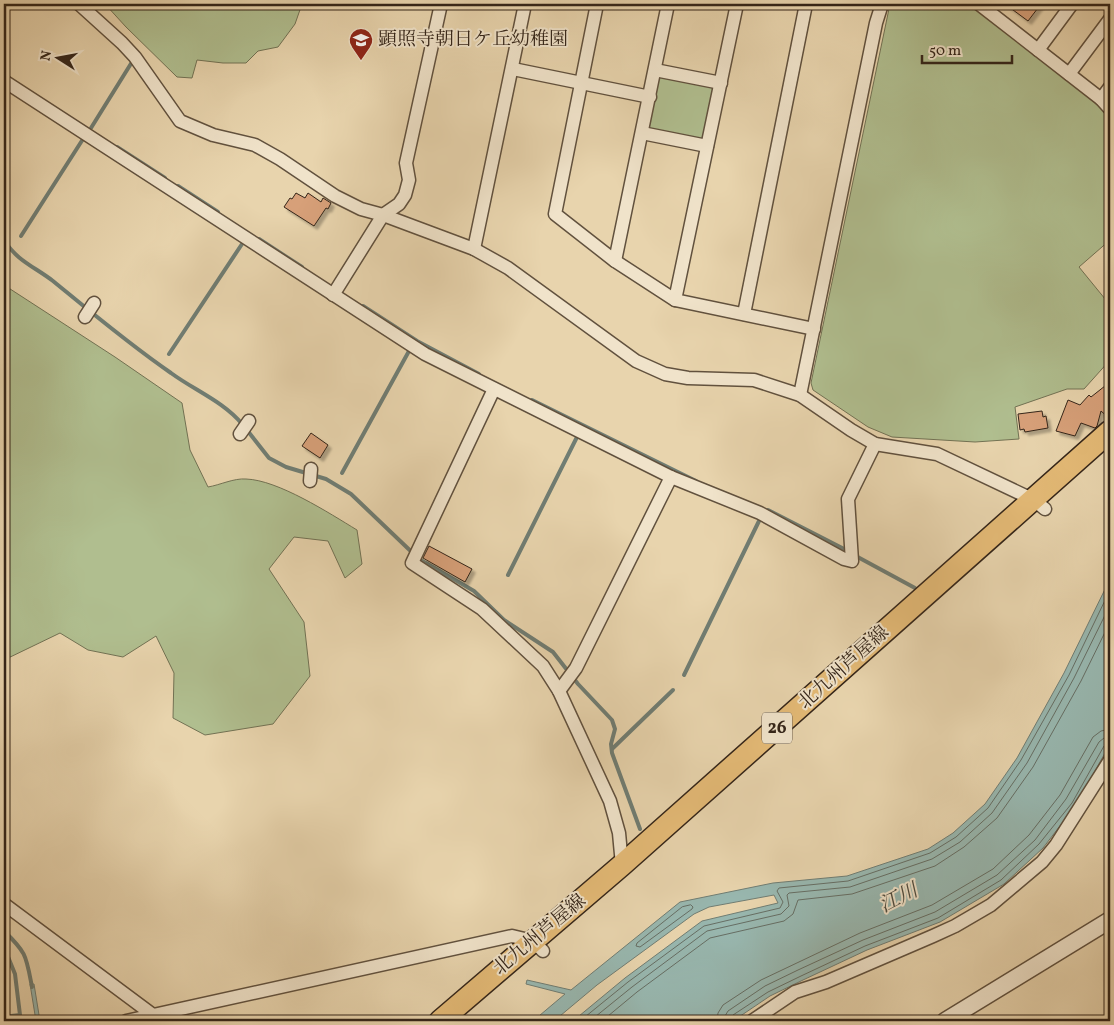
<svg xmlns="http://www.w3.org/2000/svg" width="1114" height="1025" viewBox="0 0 1114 1025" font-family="Vollkorn,'Noto Serif JP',serif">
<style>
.green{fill:#b0be8f;stroke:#727254}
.water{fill:#98b7af;stroke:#707d73}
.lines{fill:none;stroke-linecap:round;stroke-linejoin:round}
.shore{stroke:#666e64;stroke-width:1}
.stream{stroke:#707d73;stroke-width:4}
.building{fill:#d7a079;stroke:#342519;filter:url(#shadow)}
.minor-casing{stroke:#61513e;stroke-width:15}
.tertiary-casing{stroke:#61513e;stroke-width:19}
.primary-casing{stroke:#342519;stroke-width:24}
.minor{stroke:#f0e3ca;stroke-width:12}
.tertiary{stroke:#f0e3ca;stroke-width:16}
.primary{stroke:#e4ba76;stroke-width:21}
.labels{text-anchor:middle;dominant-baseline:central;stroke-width:4;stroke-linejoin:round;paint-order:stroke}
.shield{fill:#f0e3ca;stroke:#6c5e4e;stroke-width:1}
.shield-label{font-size:18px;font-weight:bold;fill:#342519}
.poi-label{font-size:19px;fill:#342519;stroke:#f0e3ca;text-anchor:start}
.street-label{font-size:19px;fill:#342519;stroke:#f0e3ca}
.water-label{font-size:20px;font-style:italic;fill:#4d4a3e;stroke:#f0e3ca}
</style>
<defs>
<filter id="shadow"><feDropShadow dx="3.5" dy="3.5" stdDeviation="1" flood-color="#0004"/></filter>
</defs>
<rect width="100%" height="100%" fill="#e8d4ad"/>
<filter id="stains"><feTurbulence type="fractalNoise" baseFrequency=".004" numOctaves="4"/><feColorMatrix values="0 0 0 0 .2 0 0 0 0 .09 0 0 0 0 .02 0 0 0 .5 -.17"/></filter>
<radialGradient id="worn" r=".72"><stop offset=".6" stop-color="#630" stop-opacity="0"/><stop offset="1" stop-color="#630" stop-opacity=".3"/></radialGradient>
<g class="green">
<polygon points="105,4 302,4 295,24 278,47 258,51 246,63 223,63 197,60 192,78 177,77 126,27"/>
<polygon points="890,4 970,4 1099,103 1110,116 1110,240 1079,267 1110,305 1110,360 1084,389 1067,389 1015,407 1019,439 975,442 892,437 868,427 813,390 811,383"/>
<polygon points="658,74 715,85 704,141 647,130"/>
<path d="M4,285L115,357L182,403L190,450L208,487C220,485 234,478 246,479C278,480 329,513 357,530L362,564L345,578L328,541L294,537L269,569L304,622L310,676L273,724L205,735L173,718L174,673L156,636L123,657L88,650L60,633L4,660Z"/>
</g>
<g class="water">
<polygon points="1110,579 1110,744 1076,805 1043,848 1004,884 940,922 867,950 803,980 770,996 733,1021 573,1021 625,978 702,921 778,903 774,895 709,907 694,914 597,985 554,1021 533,1021 565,994 526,984 527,980 571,990 680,902 773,883 847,876 928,849 953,833 985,804 1017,758 1064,673"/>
<polygon points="30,984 34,984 40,1021 36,1021"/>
</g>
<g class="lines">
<g class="shore">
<polygon points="691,905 693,907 692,909 640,947 636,946 637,943 682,907"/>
<polyline points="580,1021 628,982 704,926 780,908 783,902 777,891 779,888 848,881 930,853 956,837 988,808 1021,760 1069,675 1110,590"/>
<polyline points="590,1021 632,987 707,931 781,914 789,906 787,895 789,893 850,887 932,859 960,842 992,813 1027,763 1074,678 1110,605"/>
<polyline points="602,1021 637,992 710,938 784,921 793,914 798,900 852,894 935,866 964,847 997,818 1033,767 1081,681 1110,622"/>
<polyline points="717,1021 718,1013 723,1005 761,980 860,933 932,905 993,869 1029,835 1060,795 1093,737 1101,731 1110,729"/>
<polyline points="724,1021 725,1016 728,1011 765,986 798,970 863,940 935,912 997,875 1035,840 1066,799 1099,742 1104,738 1110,737"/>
<polyline points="731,1021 733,1015 768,992 801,976 865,946 938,918 1001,880 1039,844 1072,803 1104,746 1110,743"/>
</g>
<g class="stream">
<polyline points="91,128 132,62"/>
<polyline points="117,147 165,178"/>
<polyline points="178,186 218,212"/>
<polyline points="21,236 83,139"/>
<polyline points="259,239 302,267"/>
<path d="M4,240C17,261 35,267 53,281C92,313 130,345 171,373C194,390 224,402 242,424"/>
<polyline points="363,306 417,341 479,374"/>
<polyline points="169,354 242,244"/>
<polyline points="532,400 696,481"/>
<polyline points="247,430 269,458 286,467 326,479 351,494 419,559 474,591 504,620 553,652 578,684 612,720 615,729 611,744 612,753 640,829"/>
<polyline points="342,473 409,351"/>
<polyline points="768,510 848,551"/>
<polyline points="854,555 915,588"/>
<polyline points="508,575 577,437"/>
<polyline points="684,675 759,521"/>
<polyline points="612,749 673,690"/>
<path d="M4,931C27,953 26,956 32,987"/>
<polyline points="4,947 15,974 20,1015 11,1016 12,1021"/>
</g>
</g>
<g class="building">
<polygon points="1005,4 1041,4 1028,21"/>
<polygon points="296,193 305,198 308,193 321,202 323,198 331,203 328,209 326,208 314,226 284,207 290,198 292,199"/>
<polygon points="1110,382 1110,419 1101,411 1097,426 1095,428 1081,423 1075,436 1056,431 1068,400 1080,405 1089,395 1091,397"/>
<polygon points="1042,411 1043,417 1046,416 1048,428 1025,432 1024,429 1020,430 1018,414"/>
<polygon points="311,433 328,445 320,458 302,446"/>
<polygon points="429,546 472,569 465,582 423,558"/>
</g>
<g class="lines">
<g class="minor-casing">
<g id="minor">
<polyline points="79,4 122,43 135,57 180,121 213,135 255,145 280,159 335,196 361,209 383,215 474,249 508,268 636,361 665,374 688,378 754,380 800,395 851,430 875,444 937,454 1034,500 1045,509"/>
<polyline points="597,4 555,214 615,261 675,300 814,329"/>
<polyline points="979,4 1101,99"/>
<polyline points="1038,50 1072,4"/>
<polyline points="513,69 650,97"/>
<polyline points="655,70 721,83"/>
<polyline points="1069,74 1110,19"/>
<polyline points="4,81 425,354 671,477 760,513 844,559 852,561 848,499 875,444"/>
<polyline points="1110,87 1101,99 1110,109"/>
<polyline points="642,133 707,146"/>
<polyline points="474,249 525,4"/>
<polyline points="615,261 668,4"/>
<polyline points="333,295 383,215 399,204 405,195 409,180 406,163 441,4"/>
<polyline points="675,300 737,4"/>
<polyline points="744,314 806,4"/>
<polyline points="85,317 94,303"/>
<polyline points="494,389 412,563 482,609 543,666 559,691 610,801 619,833 622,865"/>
<polyline points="800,395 876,23 882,4"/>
<polyline points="240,434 249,421"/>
<polyline points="310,481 311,469"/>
<polyline points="559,691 576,668 671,477"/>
<polyline points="4,904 153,1015"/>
<polyline points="126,1021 512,936 533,941 543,951"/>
<polyline points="752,1021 795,992 826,982 933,936 955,926 991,905 1042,862 1056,845 1110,760"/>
</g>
</g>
<g class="tertiary-casing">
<polyline id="tertiary" points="945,1021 1110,920"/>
</g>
<g class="primary-casing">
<polyline id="primary" points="440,1021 622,865 1110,431"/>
</g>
<use href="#minor" class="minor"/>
<use href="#tertiary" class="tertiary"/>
<use href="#primary" class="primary"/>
</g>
<defs>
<g id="school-pin" transform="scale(1.25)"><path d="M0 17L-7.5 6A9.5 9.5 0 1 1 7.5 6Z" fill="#8f2418" stroke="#f0e3ca"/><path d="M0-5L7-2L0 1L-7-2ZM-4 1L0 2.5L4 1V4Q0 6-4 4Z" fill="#fff"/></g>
</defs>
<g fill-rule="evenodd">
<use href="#school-pin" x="361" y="40"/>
</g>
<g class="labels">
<rect class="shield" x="762" y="712.5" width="30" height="31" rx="4"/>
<g class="shield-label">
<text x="777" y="728">26</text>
</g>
<g class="poi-label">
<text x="378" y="40">顕照寺朝日ケ丘幼稚園</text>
</g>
<g class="street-label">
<text transform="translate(844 668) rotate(-42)">北九州芦屋線</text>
<text transform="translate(540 935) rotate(-40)">北九州芦屋線</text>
</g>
<g class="water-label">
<text transform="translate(899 899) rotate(-27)">江川</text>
</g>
</g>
<rect width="1114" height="1025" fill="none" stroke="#e8d4ad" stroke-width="20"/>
<rect x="5" y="5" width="1104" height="1015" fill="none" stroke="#342519" stroke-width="2.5"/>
<rect x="10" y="10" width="1094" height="1005" fill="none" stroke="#342519"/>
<g transform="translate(58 58) rotate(281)" stroke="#f0e3ca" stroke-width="4" paint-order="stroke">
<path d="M0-4L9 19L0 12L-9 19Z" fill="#342519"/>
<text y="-8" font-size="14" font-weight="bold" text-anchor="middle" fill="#342519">N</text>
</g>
<path d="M922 55v8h90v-8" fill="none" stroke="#342519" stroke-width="2.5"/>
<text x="929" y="55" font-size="15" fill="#342519" stroke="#f0e3ca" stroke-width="4" paint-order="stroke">50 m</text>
<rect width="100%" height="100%" filter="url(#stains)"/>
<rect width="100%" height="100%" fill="url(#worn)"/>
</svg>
